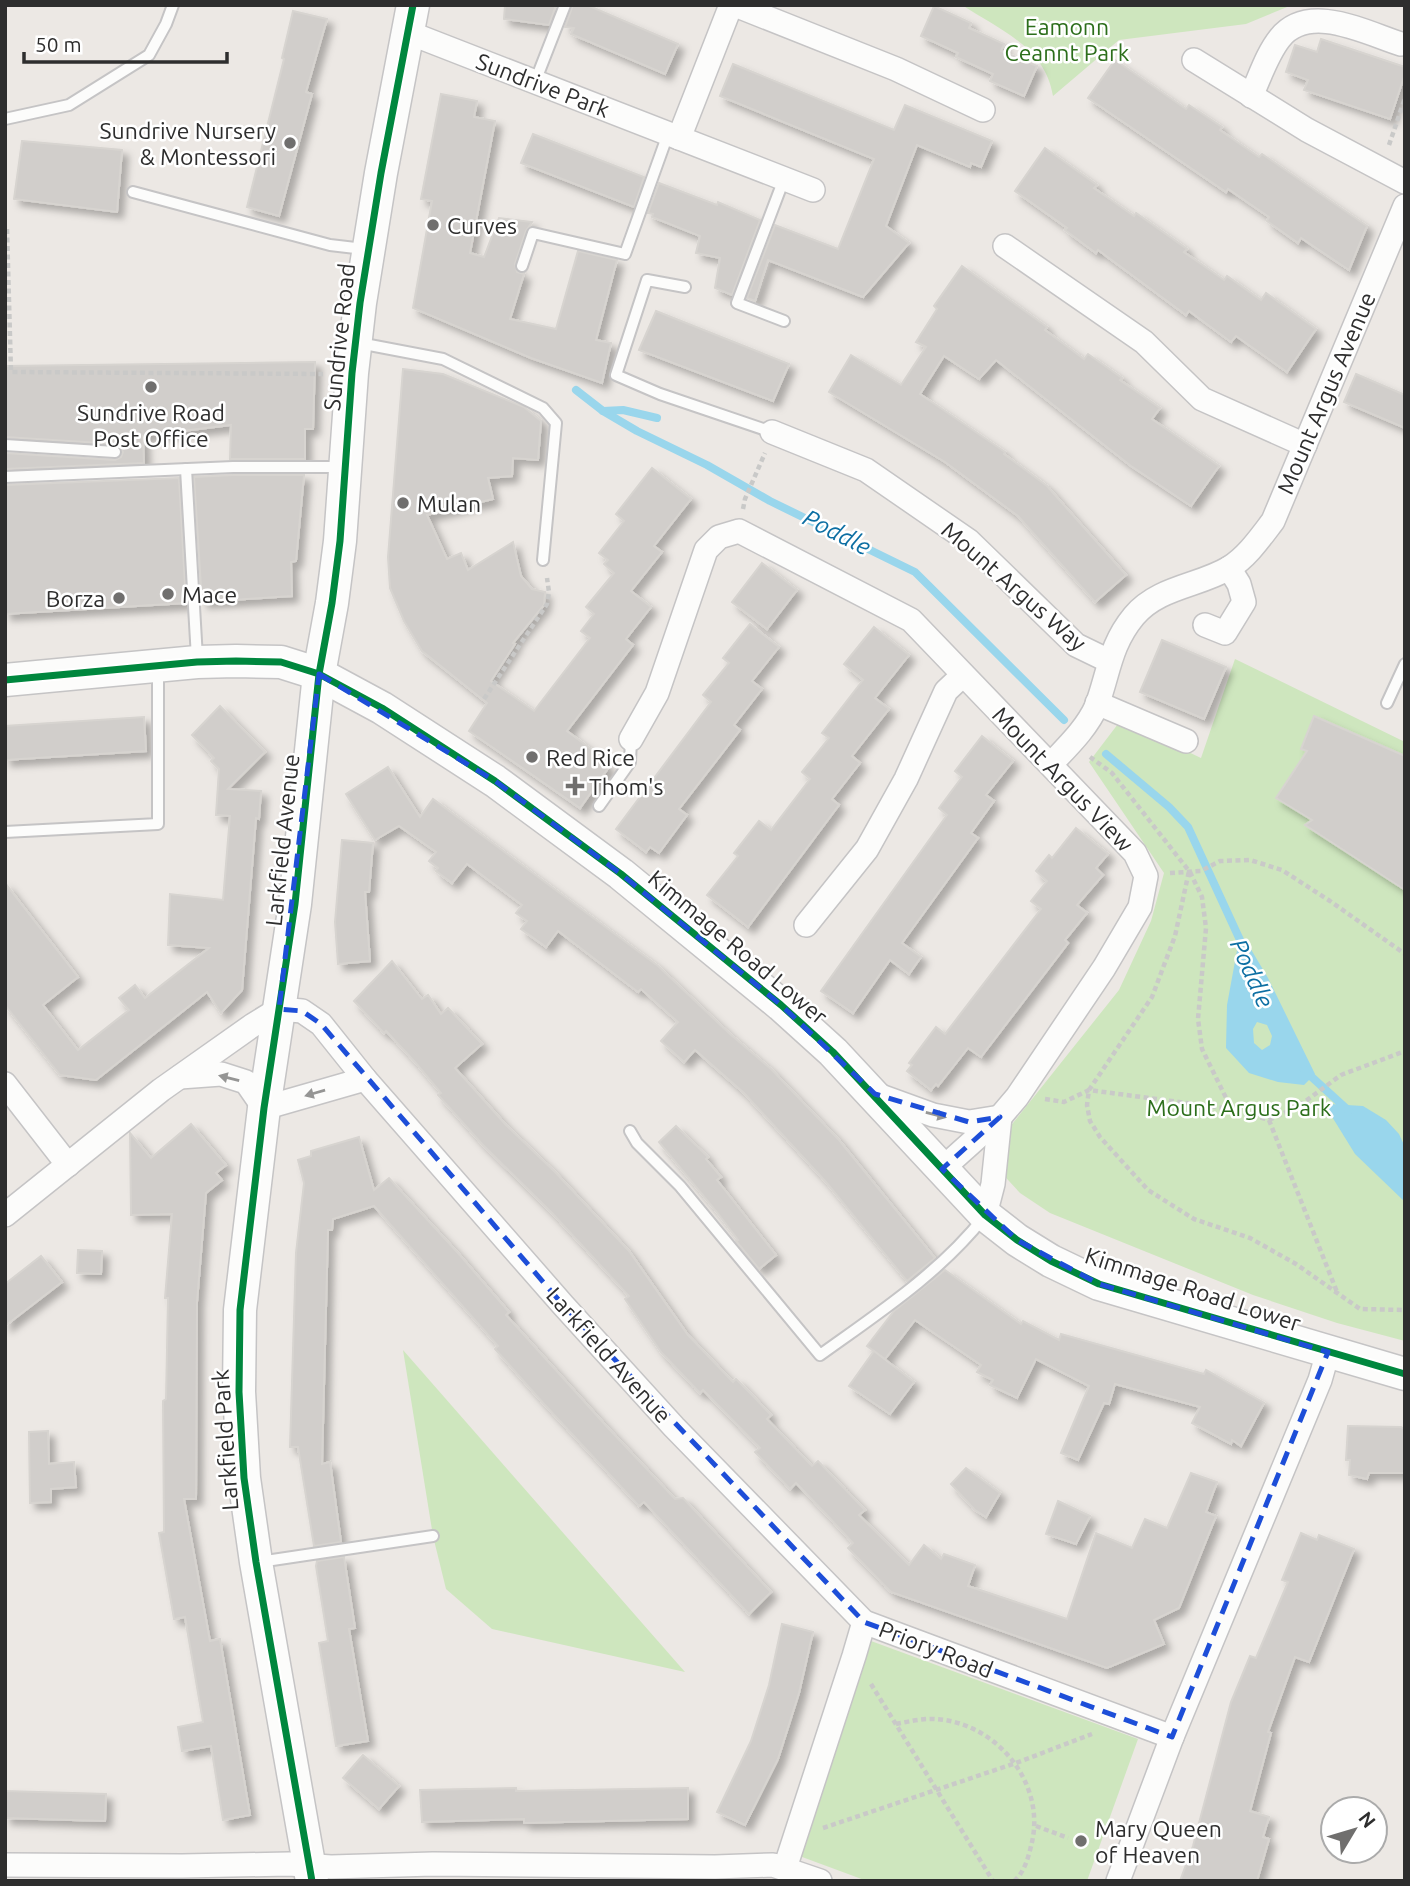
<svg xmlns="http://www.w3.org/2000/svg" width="1410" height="1886" viewBox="0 0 1410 1886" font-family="Ubuntu,sans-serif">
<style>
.green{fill:#cee6be}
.water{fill:#99d6ec;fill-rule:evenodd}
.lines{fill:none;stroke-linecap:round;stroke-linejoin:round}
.stream{stroke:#99d6ec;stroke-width:8}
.building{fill:#d1cecb;stroke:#d7d4d0;stroke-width:2;filter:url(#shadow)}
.lane-casing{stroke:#c5c4c5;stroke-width:14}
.street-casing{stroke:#c5c4c5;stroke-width:26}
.secondary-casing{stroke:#c5c4c5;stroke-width:35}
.path{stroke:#c9c9c8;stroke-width:4.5;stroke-dasharray:5 3.5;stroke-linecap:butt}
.lane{stroke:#fcfcfb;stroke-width:10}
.street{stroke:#fcfcfb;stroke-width:23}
.secondary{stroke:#fcfcfb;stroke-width:32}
.cycleway-casing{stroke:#fff;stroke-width:11}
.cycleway{stroke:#00873e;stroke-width:7}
.oneway{fill:#959594}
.marked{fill:none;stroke:#1d4ed8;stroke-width:5;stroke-dasharray:14 9;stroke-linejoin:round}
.poi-dot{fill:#706f6e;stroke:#fff;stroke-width:2.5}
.labels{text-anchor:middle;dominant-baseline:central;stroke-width:5;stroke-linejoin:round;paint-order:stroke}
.park-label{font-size:23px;fill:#2c6e1b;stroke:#fff}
.street-label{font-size:23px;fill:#2e2e2e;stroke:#fff}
.poi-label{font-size:23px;fill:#2e2e2e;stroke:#fff;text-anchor:start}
.water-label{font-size:24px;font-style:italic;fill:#0d6fa3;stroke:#fff}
</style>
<defs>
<filter id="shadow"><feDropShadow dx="6" dy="6" stdDeviation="3.5" flood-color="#0004"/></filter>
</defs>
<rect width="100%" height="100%" fill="#ece8e4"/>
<g class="green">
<path d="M962,5H1292L1246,24L1119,40L1053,96C1045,47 1000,30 962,5Z"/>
<polygon points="1235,659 1405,742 1405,1341 1337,1323 1253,1295 1050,1213 1020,1193 997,1168 1005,1133 1119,990 1151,921 1164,873 1089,762 1121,720 1201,758"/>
<polygon points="403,1350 685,1672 492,1629 446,1589 433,1536"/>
<polygon points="871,1641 1138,1739 1087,1881 867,1881 794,1854"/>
</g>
<g class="water">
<path d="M1246,941L1268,978L1315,1074L1304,1085L1278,1082L1249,1073L1226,1048L1227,1005L1238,945ZM1257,1022L1267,1025L1272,1036L1270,1045L1262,1050L1254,1043L1253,1029Z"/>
<polygon points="1330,1104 1363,1106 1386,1120 1399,1134 1405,1147 1405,1202 1355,1154 1326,1107"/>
</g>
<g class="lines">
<g class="stream">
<polyline points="576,390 603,411 637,431 707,465 770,501 915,572 1064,720"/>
<polyline points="603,411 623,410 657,418"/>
<polyline points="1106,754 1169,807 1188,827 1246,953"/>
<polyline points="1304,1070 1349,1111"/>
</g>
</g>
<g class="building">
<polygon points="505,5 556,5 549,25 504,19"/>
<polygon points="573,5 587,5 678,44 665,74 571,34 574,28 565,27"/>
<polygon points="934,6 971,23 969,28 1004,44 1001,51 1037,66 1024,96 990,81 993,74 956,57 958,53 921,36"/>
<polygon points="293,11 327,19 306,92 312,94 279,216 247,207 284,59 282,58"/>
<polygon points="1321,39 1405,67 1405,74 1390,119 1304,90 1308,80 1286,72 1295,45 1317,52"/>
<polygon points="1115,60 1186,109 1189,105 1222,127 1220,130 1237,142 1259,157 1262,154 1367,226 1349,270 1301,238 1298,243 1267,221 1269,217 1228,189 1226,192 1088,98"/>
<polygon points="733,64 894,130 905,105 992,141 981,167 971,163 970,167 917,145 886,226 909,243 863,297 768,260 755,301 747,298 775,225 838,249 874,159 720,96"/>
<polygon points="441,94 477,101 474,117 495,121 470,253 484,257 499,218 532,222 526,231 515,264 517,272 524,274 510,319 556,329 578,251 617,260 596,340 611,343 602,383 531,358 413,308 432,201 421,199"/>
<polygon points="533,134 644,177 634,207 521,163"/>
<polygon points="22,141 122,150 117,212 14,199"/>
<polygon points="1045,148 1097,185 1094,188 1111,200 1134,216 1136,213 1187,249 1184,252 1224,280 1227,276 1261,300 1266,293 1316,329 1287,372 1236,336 1231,342 1189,311 1186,315 1098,250 1096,253 1081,242 1065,230 1067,228 1015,191"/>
<polygon points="659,183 717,205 718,202 760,220 732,295 715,288 720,258 696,253 700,236 652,217 653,214 648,213"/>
<polygon points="962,266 1047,327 1045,330 1084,359 1088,354 1122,378 1120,380 1160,408 1152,419 1219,466 1191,506 1131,466 996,360 979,379 944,356 920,394 1005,452 1004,454 1047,486 1126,575 1095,602 1018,516 945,462 829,392 851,355 901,385 926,347 916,342 937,309 934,306"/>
<polygon points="656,311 789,364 773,401 639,350"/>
<polygon points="315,362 313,429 305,429 305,459 230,459 231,425 143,436 144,463 5,469 5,453 115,460 121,457 123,452 120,446 116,444 5,437 5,366"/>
<polygon points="403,369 443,374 524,407 541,421 538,460 513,458 512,476 488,478 493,499 427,515 447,559 461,553 468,570 513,542 521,576 532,589 545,592 544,605 513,643 515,644 491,681 534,711 590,638 581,631 594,614 586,607 614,573 604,564 608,560 599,553 624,521 616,514 652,468 691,499 654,546 662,552 631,591 651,607 626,639 633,645 567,731 603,758 601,761 609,767 580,808 469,731 487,703 422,651 404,621 390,588 388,557"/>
<polygon points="1356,374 1405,395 1405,428 1344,402"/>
<polygon points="233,475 304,475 296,561 291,562 292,596 202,602 194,477"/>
<polygon points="179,478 186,603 5,614 5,485"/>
<polygon points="762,563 797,590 767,629 732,602"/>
<polygon points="750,624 779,647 752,681 762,689 734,725 740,730 679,809 687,815 659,853 650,847 646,852 616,829 711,702 703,695 729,663 723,658"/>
<polygon points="874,627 909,655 875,698 889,709 852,756 860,763 832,799 839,805 748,927 707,895 738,856 734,853 759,821 771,830 810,779 802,772 829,738 822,733 863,680 844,664"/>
<polygon points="1162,640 1226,667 1204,719 1140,692"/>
<polygon points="220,706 265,752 228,789 261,791 259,819 256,818 242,990 221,1013 207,992 96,1080 60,1075 5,1005 5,883 78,977 43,1005 78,1050 129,1010 119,998 135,985 145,998 209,948 168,945 170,894 223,900 230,816 216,815 219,769 211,761 214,758 192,735"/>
<polygon points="1314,716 1405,756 1405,890 1305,825 1312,820 1276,798 1307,751 1301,749"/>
<polygon points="144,717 146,751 5,760 5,726"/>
<polygon points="982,736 1013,761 986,795 994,801 971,833 978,838 902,943 921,957 909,974 890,960 853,1013 821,991 947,815 939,808 962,777 955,771"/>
<polygon points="388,767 420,817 433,799 658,966 730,1034 771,1069 839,1140 935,1258 907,1281 826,1182 744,1093 695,1050 684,1062 661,1041 678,1022 641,989 638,992 558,931 546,947 521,929 527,921 516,913 522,905 467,864 452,883 436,871 438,868 429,861 436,852 399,826 375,840 346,794"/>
<polygon points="1076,828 1108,854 1096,868 1103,875 1077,905 1087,913 1065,940 1068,943 981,1057 968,1048 938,1086 936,1084 931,1090 907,1071 912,1065 909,1063 936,1027 945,1034 1041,909 1031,901 1047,881 1036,871 1049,855 1052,858"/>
<polygon points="342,840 373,843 369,892 365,892 370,961 338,964 335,922"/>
<polygon points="392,961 422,999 428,995 441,1014 448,1008 482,1044 455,1068 506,1125 555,1172 629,1251 688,1335 733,1382 736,1379 754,1397 771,1415 767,1419 812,1466 818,1461 865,1510 859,1515 909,1565 924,1545 941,1559 944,1554 975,1565 968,1586 1067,1619 1096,1533 1132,1548 1145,1519 1167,1528 1191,1473 1217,1482 1206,1512 1216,1516 1179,1608 1154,1620 1164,1644 1107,1668 891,1592 848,1548 853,1543 825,1513 796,1483 790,1489 755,1452 760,1448 703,1390 700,1393 661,1352 625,1299 629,1296 552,1213 482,1144 438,1095 441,1093 415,1062 386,1031 384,1033 354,1001"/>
<polygon points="191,1124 226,1165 216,1173 222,1180 206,1193 197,1302 196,1499 184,1499 210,1641 220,1639 250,1815 223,1820 211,1746 182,1751 178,1727 203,1722 185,1617 174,1619 159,1533 164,1532 163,1401 166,1399 168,1298 165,1298 172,1214 131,1215 130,1133 151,1158"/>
<polygon points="676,1126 708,1157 706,1159 721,1177 717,1180 776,1255 759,1269 736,1241 738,1240 716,1211 659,1142"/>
<polygon points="359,1137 374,1190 389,1178 458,1253 509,1312 506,1315 609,1429 675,1499 683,1498 771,1592 749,1614 644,1502 639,1506 544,1404 495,1349 498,1346 374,1206 333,1219 332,1230 328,1230 322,1464 330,1462 341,1542 314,1546 298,1447 290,1447 296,1253 304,1183 298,1160 311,1156 311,1151"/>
<polygon points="78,1250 102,1251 101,1274 77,1273"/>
<polygon points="41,1256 62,1282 5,1326 5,1284"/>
<polygon points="945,1270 1021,1324 1023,1321 1059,1340 1061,1334 1204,1374 1206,1370 1264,1403 1241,1446 1232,1440 1231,1444 1192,1423 1200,1407 1115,1384 1109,1404 1104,1403 1078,1460 1061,1453 1089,1386 1036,1359 1017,1398 990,1385 993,1380 977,1372 981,1365 915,1320 885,1359 867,1346 894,1311"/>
<polygon points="874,1351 914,1382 890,1414 849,1386"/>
<polygon points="1348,1426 1401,1427 1405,1429 1405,1473 1369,1473 1367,1479 1349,1475 1350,1460 1346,1460"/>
<polygon points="48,1431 49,1464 74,1462 76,1487 51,1489 51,1502 30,1503 29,1432"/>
<polygon points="966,1468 1000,1493 986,1517 975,1510 951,1484"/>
<polygon points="1058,1501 1090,1516 1076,1544 1046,1534"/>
<polygon points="1301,1533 1317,1540 1319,1535 1354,1549 1309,1662 1295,1657 1268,1732 1271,1733 1250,1811 1269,1817 1263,1837 1269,1839 1257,1881 1180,1881 1193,1846 1231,1702 1250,1656 1256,1658 1288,1582 1282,1580"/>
<polygon points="344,1557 355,1628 349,1629 368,1741 336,1746 319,1643 328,1641 316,1566 317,1561"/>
<polygon points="782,1624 813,1632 799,1693 778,1759 745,1825 717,1812 751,1741 769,1685"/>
<polygon points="363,1755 399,1786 379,1809 343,1778"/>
<polygon points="516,1788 516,1791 688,1788 688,1819 524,1823 524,1819 422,1822 420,1790"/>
<polygon points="5,1791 106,1794 105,1821 5,1818"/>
</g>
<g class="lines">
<g class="lane-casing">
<g id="lane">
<polyline points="535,82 565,5"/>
<polyline points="5,119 69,105 149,55 166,24 173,5"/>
<polyline points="133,192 330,245 364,249"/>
<polyline points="522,266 533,233 625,254 668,134"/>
<polyline points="685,287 647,280 616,375 660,394 772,432"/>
<polyline points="784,321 737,303 784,179"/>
<polyline points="359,343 443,359 543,408 556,423 543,560"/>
<polyline points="5,445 115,452"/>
<polyline points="186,469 197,658"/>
<polyline points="5,477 233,467 342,467"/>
<polyline points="1387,703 1405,664"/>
<polyline points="599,806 630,762 631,739"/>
<polyline points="5,832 158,824 158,670"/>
<path d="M630,1131L637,1143L680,1186L820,1355C877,1314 940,1273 984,1217"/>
<polyline points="259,1562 433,1536"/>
</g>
</g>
<g class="street-casing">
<g id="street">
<polyline points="735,5 896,69 983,110"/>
<polyline points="407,32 813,190"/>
<polyline points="1194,60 1307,130 1405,182"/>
<path d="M1251,96C1260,77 1267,54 1280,38C1309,2 1366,33 1401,44"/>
<polyline points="679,138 731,5"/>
<polyline points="1005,246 1144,342 1202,399 1305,445"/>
<polyline points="772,432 866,470 969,541 1076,645 1109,661"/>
<polyline points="1205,625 1225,633 1244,602 1239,584 1229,568"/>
<polyline points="1097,703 1186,741"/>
<polyline points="631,739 657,693 706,550 719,537 739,531 911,620 1135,853 1146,876 1140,907 1104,968 1017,1097 1000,1117 942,1169"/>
<path d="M1051,764C1068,746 1087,728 1097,705C1109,672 1110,645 1134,616C1158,587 1199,586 1229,568C1247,557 1260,538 1273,521L1405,206"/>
<polyline points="806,925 867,849 906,779 946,691 963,675"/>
<polyline points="180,1077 221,1074 246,1082 264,1108 365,1079"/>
<polyline points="5,1084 68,1165"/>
<polyline points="875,1094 933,1115 969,1122 1000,1117"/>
<polyline points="5,1215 161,1090 253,1025 279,1009 302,1011 321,1024 365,1079 563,1305 674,1427 864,1622 1172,1737"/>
<polyline points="985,1215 993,1184 1000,1117"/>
<polyline points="5,1865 182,1866 289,1864 331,1867 433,1864 715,1867 773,1865 820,1881"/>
<polyline points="785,1868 854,1656 864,1622"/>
<polyline points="1118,1881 1172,1737 1320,1380 1328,1352"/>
</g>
</g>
<g class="secondary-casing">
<g id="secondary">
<polyline points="5,680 197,662 236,661 281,662 319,674 382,708 495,781 621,874 781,1005 833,1052 985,1215 1017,1240 1051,1261 1099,1284 1405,1374"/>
<polyline points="312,1881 256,1562 244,1478 239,1392 240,1310 264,1108 295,904 319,674 332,603 340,541 352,373 360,303 381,173 413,5"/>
</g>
</g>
<g class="path">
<polyline points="1389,145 1405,98"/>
<polyline points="7,229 11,372 323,374"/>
<polyline points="743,509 745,499 765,453"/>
<polyline points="484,699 547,604 549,592 547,578"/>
<polyline points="1090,757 1112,773 1189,871 1175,936 1152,997 1089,1090 1087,1105 1090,1121 1100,1137 1148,1190 1194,1219 1250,1238 1296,1264 1360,1309 1405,1310"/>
<polyline points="1190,872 1202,897 1206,928 1198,1019 1202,1049 1231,1108"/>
<polyline points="1170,873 1201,871 1220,861 1250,860 1282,870 1330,901 1405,954"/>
<polyline points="1045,1099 1064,1102 1089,1090 1231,1109 1269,1120 1299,1106 1341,1075 1405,1051"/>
<polyline points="1269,1120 1337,1292"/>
<polyline points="871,1684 993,1881"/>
<path d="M896,1724C907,1722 918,1719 929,1719C992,1718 1046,1780 1032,1842C1029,1855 1025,1872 1014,1881"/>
<polyline points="1036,1826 1068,1838"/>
<polyline points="823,1828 1016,1763 1092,1734"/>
</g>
<use href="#lane" class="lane"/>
<use href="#street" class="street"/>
<use href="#secondary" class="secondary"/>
<g class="cycleway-casing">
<g id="cycleway">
<polyline points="5,680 197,662 236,661 281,662 319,674 382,708 495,781 621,874 781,1005 833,1052 985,1215 1017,1240 1051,1261 1099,1284 1405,1374"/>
<polyline points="312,1881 256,1562 244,1478 239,1392 240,1310 264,1108 295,904 319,674 332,603 340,541 352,373 360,303 381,173 413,5"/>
</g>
</g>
<use href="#cycleway" class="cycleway"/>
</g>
<defs><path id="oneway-solid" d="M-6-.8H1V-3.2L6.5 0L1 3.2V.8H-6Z" transform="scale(1.75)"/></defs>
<g class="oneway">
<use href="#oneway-solid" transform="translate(229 1078) rotate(-166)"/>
<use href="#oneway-solid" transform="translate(315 1093) rotate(164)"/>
<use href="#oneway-solid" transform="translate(936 1115) rotate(14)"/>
</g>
<path class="marked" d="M319,674L495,781L621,874L781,1005L875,1094L969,1122L1000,1117L942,1169L1017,1240L1099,1284L1328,1352L1172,1737L864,1622L563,1305L321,1024L302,1011L279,1009Z"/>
<g class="poi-dot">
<circle cx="290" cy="143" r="7"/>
<circle cx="433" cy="225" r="7"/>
<circle cx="151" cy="387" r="7"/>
<circle cx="403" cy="503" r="7"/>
<circle cx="168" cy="594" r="7"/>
<circle cx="119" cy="598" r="7"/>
<circle cx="532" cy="757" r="7"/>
<path d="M571.5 775.5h7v7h7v7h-7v7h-7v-7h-7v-7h7z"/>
<circle cx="1081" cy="1841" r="7"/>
</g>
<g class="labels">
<g class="park-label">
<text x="1067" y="26">Eamonn<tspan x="1067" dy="26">Ceannt Park</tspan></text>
<text x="1239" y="1107">Mount Argus Park</text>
</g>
<g class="street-label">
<text transform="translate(543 85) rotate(21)">Sundrive Park</text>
<text transform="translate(339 337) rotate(-84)">Sundrive Road</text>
<text transform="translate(1326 393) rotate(-67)">Mount Argus Avenue</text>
<text transform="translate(1014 586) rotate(41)">Mount Argus Way</text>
<text transform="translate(1063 779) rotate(46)">Mount Argus View</text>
<text transform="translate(282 840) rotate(-84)">Larkfield Avenue</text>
<text transform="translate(738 947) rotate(40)">Kimmage Road Lower</text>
<text transform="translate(1193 1289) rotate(18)">Kimmage Road Lower</text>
<text transform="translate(609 1355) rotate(48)">Larkfield Avenue</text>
<text transform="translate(225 1440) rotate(-94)">Larkfield Park</text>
<text transform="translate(936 1649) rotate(21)">Priory Road</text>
</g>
<g class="poi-label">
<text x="276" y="130" text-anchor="end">Sundrive Nursery<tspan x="276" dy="26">&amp; Montessori</tspan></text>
<text x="447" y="225">Curves</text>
<text x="151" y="412" text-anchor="middle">Sundrive Road<tspan x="151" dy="26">Post Office</tspan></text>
<text x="417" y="503">Mulan</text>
<text x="182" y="594">Mace</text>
<text x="105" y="598" text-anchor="end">Borza</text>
<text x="546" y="757">Red Rice</text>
<text x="589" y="786">Thom's</text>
<text x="1095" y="1828">Mary Queen<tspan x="1095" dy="26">of Heaven</tspan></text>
</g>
<g class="water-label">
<text transform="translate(837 532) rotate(27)">Poddle</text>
<text transform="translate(1252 973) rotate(66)">Poddle</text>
</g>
</g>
<rect width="1410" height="1886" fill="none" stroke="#2e2e2e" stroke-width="14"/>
<g transform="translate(1354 1830) rotate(52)"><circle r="33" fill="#ffffff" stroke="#ababab" stroke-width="2"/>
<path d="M0-5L12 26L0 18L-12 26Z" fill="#706f6e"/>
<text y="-10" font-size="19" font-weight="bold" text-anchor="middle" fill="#2e2e2e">N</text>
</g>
<path d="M24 52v10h203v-10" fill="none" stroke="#2e2e2e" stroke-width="3.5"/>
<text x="35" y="52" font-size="21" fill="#2e2e2e" stroke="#ffffff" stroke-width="5" paint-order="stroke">50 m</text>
</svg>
